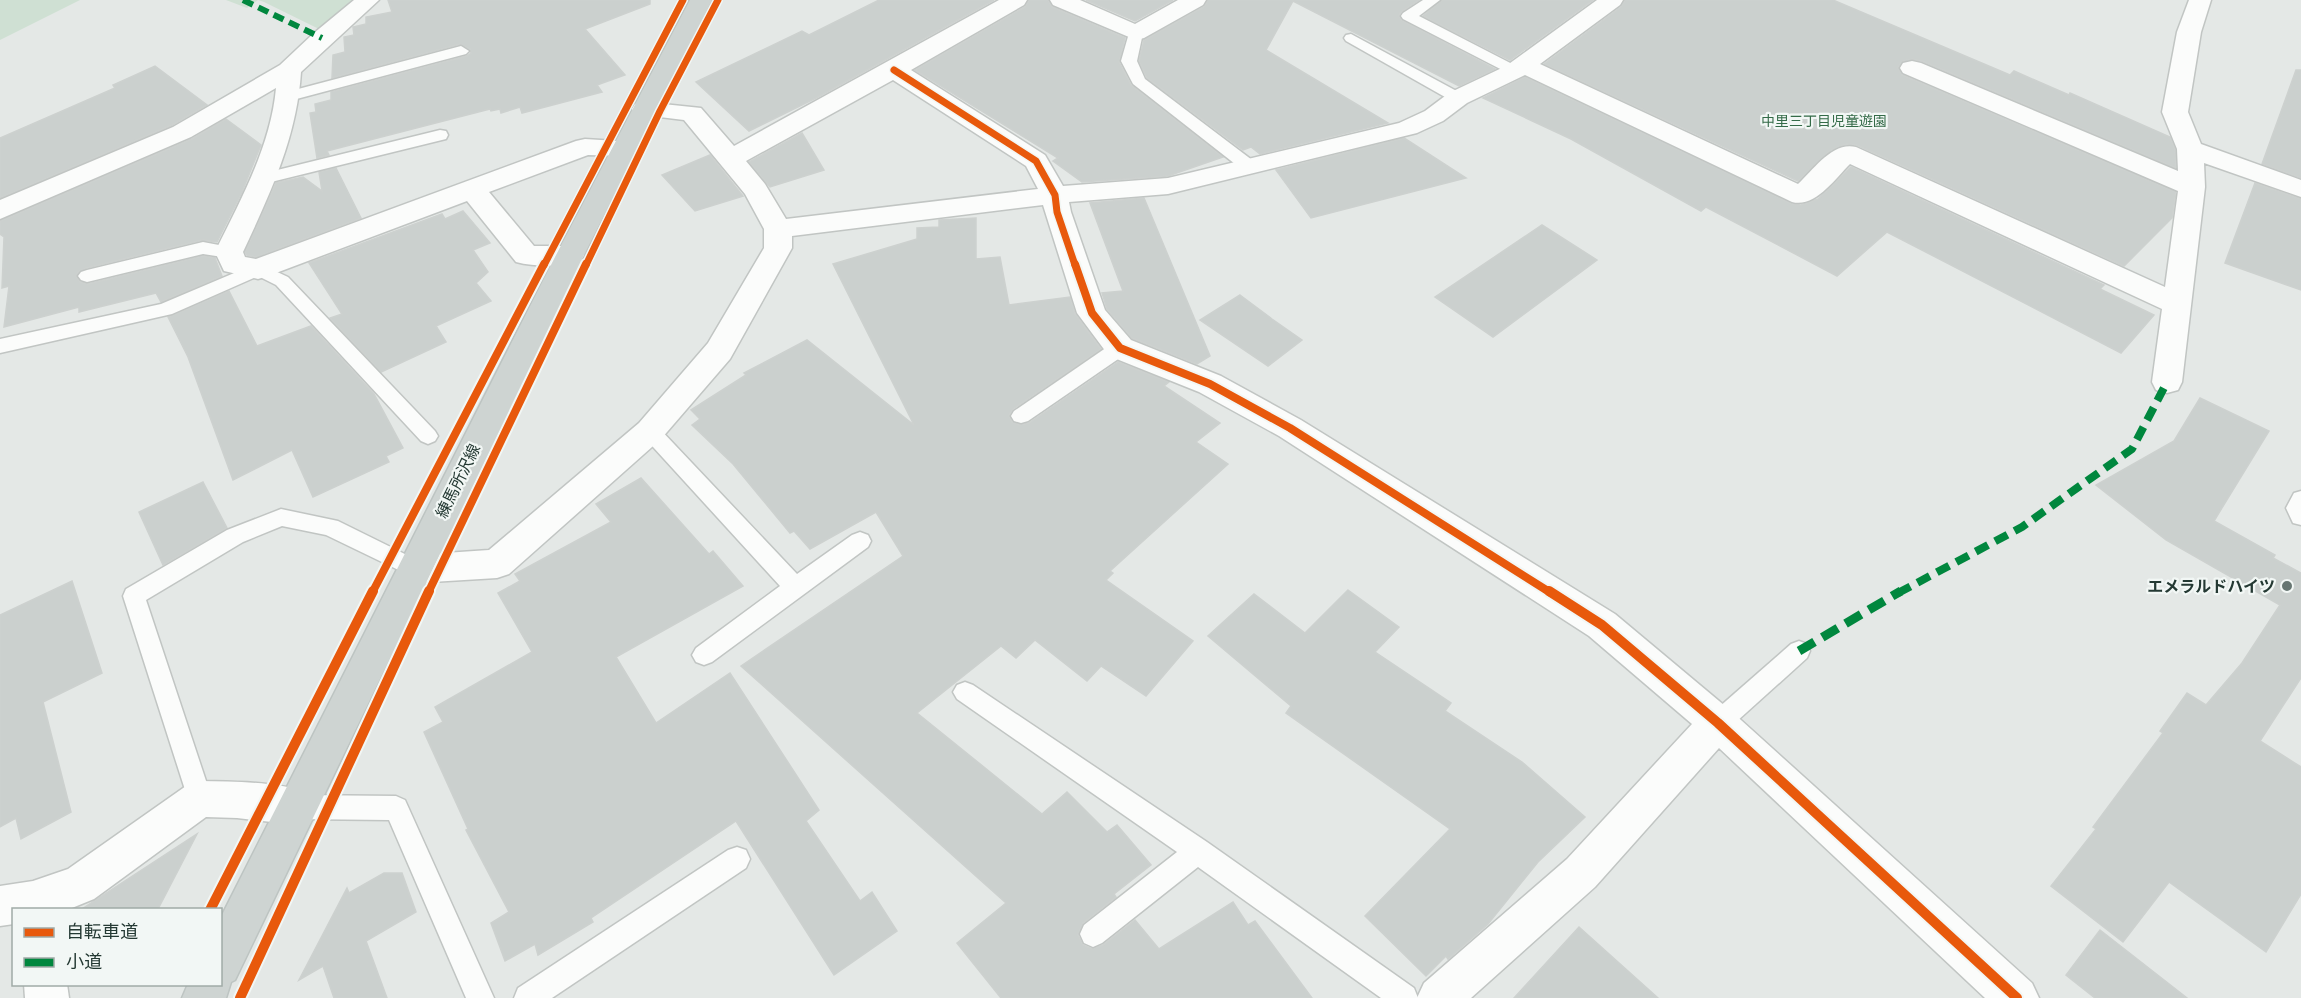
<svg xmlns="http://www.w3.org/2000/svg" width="2301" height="998" viewBox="0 0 2301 998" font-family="Jost,'Noto Sans JP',sans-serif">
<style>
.green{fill:#cfe0d3}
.building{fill:#cbd0ce;stroke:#cdd1cf;stroke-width:1.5}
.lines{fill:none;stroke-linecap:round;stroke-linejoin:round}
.service-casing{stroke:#c1c5c3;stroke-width:3}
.minor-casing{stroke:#c1c5c3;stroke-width:3}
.primary-casing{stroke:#bdc4c2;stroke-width:3}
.service{fill:#fbfcfb;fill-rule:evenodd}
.minor{fill:#fbfcfb;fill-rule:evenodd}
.primary{fill:#ced4d2;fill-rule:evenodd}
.quiet-far2{stroke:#00873e;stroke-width:6;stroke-dasharray:11 6;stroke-linecap:butt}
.quiet-far1{stroke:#00873e;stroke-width:8;stroke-dasharray:14 8;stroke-linecap:butt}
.quiet{stroke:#00873e;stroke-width:9;stroke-dasharray:18 9;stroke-linecap:butt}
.cycleway-far2-casing{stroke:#f2f7f5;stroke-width:10}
.cycleway-far1-casing{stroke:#f2f7f5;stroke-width:12}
.cycleway-casing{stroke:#f2f7f5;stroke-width:14}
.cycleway-far2{stroke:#e8590c;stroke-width:7}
.cycleway-far1{stroke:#e8590c;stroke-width:8}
.cycleway{stroke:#e8590c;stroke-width:10}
.poi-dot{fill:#677672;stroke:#f2f7f5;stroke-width:2}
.labels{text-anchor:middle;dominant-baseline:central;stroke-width:4.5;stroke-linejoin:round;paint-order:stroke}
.far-park-label{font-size:14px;fill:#346b48;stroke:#f2f7f5}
.street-label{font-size:16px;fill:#243933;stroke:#f2f7f5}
.poi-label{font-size:16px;font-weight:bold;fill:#243933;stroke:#f2f7f5;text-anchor:end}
</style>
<rect width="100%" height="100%" fill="#e4e8e6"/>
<g class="green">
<polygon points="0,0 80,0 0,40"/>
<polygon points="226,0 353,0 319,29 264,2 258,0 247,8"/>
</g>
<g class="building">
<polygon points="388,0 650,0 650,4 585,29 625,75 597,85 602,92 522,113 520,107 501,113 500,109 491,111 490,109 327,151 329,155 317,158 310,113 316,112 315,104 331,100 331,92 467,56 471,53 470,49 460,44 332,78 333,55 345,52 344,37 354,35 353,27 366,24 366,17 392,12"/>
<polygon points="879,0 994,0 816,98 749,131 696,82 802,31 809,35"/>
<polygon points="1029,0 1048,0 1052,7 1125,38 1119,62 1131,85 1223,157 1168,176 1082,182 1053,161 1058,158 915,70 1025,7"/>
<polygon points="1086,0 1173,0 1135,21"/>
<polygon points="1208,0 1419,0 1401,12 1399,15 1401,20 1495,69 1459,86 1293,1 1266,50 1388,123 1260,154 1251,147 1243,150 1147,78 1139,61 1144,40 1204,7"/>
<polygon points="1442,0 1593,0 1510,60 1423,16"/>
<polygon points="1625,0 1833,0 2010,75 2014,71 2069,95 2070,93 2170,137 2175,149 2176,168 1922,61 1912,59 1903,61 1898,67 1902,75 2176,192 2172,218 2124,266 1857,145 1847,144 1831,150 1798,181 1544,64 1621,7"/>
<polygon points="155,66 207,105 172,125 0,198 0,138 115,88 113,85"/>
<polygon points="2296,70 2301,70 2301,178 2262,164"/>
<polygon points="1525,77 1792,204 1801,205 1818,199 1851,167 2104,285 2100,289 2154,315 2121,353 1887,232 1837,276 1706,207 1701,211 1571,139 1483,98"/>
<polygon points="226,119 261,145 242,192 217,242 202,240 86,268 79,271 76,276 80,282 88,284 203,256 215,258 222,276 161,302 156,293 79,312 79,307 4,327 9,286 2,288 4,237 0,234 0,221 192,139"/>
<polygon points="802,133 824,170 770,187 749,162"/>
<polygon points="1404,138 1466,178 1311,218 1276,170"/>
<polygon points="710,155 743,196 695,211 662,175"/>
<polygon points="336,168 361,218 256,257 247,255 245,252 276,183 303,177 322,191 319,172"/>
<polygon points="2255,183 2301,199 2301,290 2225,263"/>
<polygon points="1144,198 1210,356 1197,364 1132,338 1107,309 1102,293 1123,291 1090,203"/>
<polygon points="463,211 490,243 473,250 488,272 476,283 491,301 436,326 446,342 381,372 330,318 342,314 309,263 442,214 445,219"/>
<polygon points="976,218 976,259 1000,257 1009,305 1070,297 1075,314 1101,349 1013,409 1009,415 1012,422 1020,425 1029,423 1118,362 1169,382 1164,386 1220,423 1196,442 1228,464 1110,571 1113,573 1106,580 1193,641 1146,696 1101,666 1087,681 1035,640 1016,658 1001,646 917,713 1042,814 1067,792 1107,832 1117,825 1151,865 1114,894 1116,897 1083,923 1078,935 1083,945 1092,949 1103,945 1135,920 1159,949 1233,902 1248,925 1255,921 1312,998 1001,998 957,943 1006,903 741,666 903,556 876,512 810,549 794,531 790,533 733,464 692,425 700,419 691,410 746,375 744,373 807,340 914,425 833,264 917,239 917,228 939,227 939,220"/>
<polygon points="1542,225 1597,260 1493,337 1435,297"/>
<polygon points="229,291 257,346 311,326 374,394 403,448 386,456 389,462 313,497 292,450 233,480 188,357 168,317"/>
<polygon points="1240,295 1272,319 1302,340 1268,366 1200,320"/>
<polygon points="2200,398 2269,431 2214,521 2275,555 2273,558 2301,573 2301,678 2260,741 2301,767 2301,894 2266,952 2169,882 2123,942 2051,886 2096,829 2093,827 2163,733 2160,731 2187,693 2206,705 2242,663 2280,605 2166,540 2096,485 2174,441"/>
<polygon points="641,478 709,554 713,551 743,586 616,657 656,723 730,673 819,810 806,821 860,901 872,892 897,931 834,975 736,821 591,918 593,922 538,955 535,944 505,961 491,923 509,912 466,830 468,829 424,732 443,722 435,707 532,652 498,593 520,581 515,574 611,522 596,504"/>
<polygon points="203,482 227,528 163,565 139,512"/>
<polygon points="72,581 102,673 43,702 71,812 21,839 16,818 0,827 0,615"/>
<polygon points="1348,590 1399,627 1375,652 1451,703 1445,711 1522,762 1585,817 1538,862 1488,924 1448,959 1446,956 1426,976 1365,916 1450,829 1286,713 1291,706 1208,636 1254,594 1305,633"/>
<polygon points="197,834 158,909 82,909"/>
<polygon points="384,873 402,873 416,912 366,941 387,998 334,998 323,966 299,980 347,888 349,893"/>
<polygon points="1579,927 1658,998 1514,998"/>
<polygon points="2100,930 2187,998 2095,998 2066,975"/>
</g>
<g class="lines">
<g class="service-casing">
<g id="service">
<polygon points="1423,0 1440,0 1419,16 1520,68 1523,71 1520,74 1510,74 1403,19 1401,16 1403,13"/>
<polygon points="1136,29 1143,33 1137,61 1145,79 1256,163 1258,167 1256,171 1244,171 1133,84 1121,61 1129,33"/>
<polygon points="1351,34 1464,95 1466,98 1458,103 1452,101 1346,41 1344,38 1346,35"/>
<polygon points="461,46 469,51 466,54 289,101 281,96 283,93"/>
<polygon points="440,130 446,131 448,135 446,139 263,184 257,183 255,179 257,175"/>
<polygon points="203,242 235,248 238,252 235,256 229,258 203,254 87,282 81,280 78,276 81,272 87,270"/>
<polygon points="258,263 288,277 435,431 438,436 435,441 428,444 421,441 276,285 258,276 172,314 0,353 0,339 161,304"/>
<polygon points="1120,341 1127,343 1130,348 1127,353 1028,421 1021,423 1014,421 1011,416 1014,411 1113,343"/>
<polygon points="650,423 657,426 797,574 852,535 860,532 868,535 871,541 868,547 712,662 704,665 696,662 692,655 696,648 780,586 643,436 640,431 643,426"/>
<polygon points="2301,491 2301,525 2293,523 2286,508 2294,493"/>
<polygon points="281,509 338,521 423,563 426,569 423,575 415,578 326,535 282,526 243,542 146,600 212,799 209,807 200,811 191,807 188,799 123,596 126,589 227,530"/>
<polygon points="1799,641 1807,644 1810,651 1807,658 1726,731 1718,734 1710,731 1706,723 1710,715 1791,644"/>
<polygon points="965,682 973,685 1207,842 1414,988 1418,998 1381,998 1198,867 1102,943 1093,947 1084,943 1080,934 1084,925 1177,852 957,699 953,692 957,685"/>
<polygon points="298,795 396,796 405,800 494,998 466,998 389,820 298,819 289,815 285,807 289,799"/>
<polygon points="737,847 746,850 750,859 746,868 552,998 514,998 518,988 728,850"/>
</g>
</g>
<g class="minor-casing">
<g id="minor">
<path d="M354,0H379L301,72C297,137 270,194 243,252L245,257L256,259L576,141L585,139L633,142L637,148L633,154L624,156L588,155L489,192L534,246H570L580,248L584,255L580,262C561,267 535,267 516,262L467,201L268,276L258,279L224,271L215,252C240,201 271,146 276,88L191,137L0,219V200L173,127L280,65L314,33Z"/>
<path d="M999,0H1027L1024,5L911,70L1045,155L1063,186L1168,178L1399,123L1425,111L1449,93L1506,66L1597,0H1623L1620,5L1540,64L1798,184C1814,169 1833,141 1856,147L2165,287L2178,191L1903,73L1900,68L1903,63L1912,61L1921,63L2178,171L2177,149L2162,112L2177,32L2189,0H2211L2201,32L2188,112L2201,144L2301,180V197L2204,163L2205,187L2182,382L2178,390L2167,393L2156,390L2152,382L2162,309L1850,164C1834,180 1815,208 1792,202L1525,75L1467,103L1443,121L1417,133L1168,194L1069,202L1071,212L1105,310L1131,340L1221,376L1301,420L1615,614L1731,711L2032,983L2039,998H1985L1719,748L1595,887L1471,998H1417L1424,983L1567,859L1692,724L1589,636L1279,436L1199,392L1109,356L1077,313L1043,205L792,236V248L730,359L661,439L509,574L497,578L415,583L403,579L398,569L403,559L415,555L489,550L639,423L708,343L764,248V229L745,194L684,120L635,114L632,109L635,104L644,102L701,108L734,146ZM893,80L1026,166L1038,189L786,219L765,184L746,161Z"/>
<polygon points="1050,0 1080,0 1135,24 1178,0 1206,0 1203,5 1144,38 1136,40 1053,5"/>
<path d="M200,781C236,782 278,781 312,794L318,807L312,820L298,825L237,818L206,817L94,899L67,910H14V924L0,926V886L33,881L68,869L186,786Z"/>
<polygon points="24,984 67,984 69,998 25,998"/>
</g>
</g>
<g class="primary-casing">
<polygon id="primary" points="690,0 712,0 584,255 235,980 231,982 226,998 182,998 188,984 220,984 220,919 556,255"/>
</g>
<use href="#service" class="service"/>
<use href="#minor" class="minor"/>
<use href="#primary" class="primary"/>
<polyline class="quiet-far2" points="243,0 322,38"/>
<polyline class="quiet-far1" points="1898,593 2022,527 2132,449 2167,382"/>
<polyline class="quiet" points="1799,651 1901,591"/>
<g class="cycleway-far2-casing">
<g id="cycleway-far2">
<polyline points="894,70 1036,161 1055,195 1057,212 1075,265"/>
<polyline points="544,265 683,0"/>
<polyline points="586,265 660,111 718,0"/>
</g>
</g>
<g class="cycleway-far1-casing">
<g id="cycleway-far1">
<polyline points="1075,264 1092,313 1120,348 1210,384 1290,428 1551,593"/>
<polyline points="372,593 544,264"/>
<polyline points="428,593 586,264"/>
</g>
</g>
<g class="cycleway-casing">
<g id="cycleway">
<polyline points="1549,591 1602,625 1718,723 2017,998"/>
<polyline points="210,910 373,591"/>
<polyline points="240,998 429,591"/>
</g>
</g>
<use href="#cycleway-far2" class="cycleway-far2"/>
<use href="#cycleway-far1" class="cycleway-far1"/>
<use href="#cycleway" class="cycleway"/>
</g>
<circle class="poi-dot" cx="2287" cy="586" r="6"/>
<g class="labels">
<g class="far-park-label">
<text x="1824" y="121">中里三丁目児童遊園</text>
</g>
<g class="street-label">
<text transform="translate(458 481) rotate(-64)">練馬所沢線</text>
</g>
<g class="poi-label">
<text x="2275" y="586">エメラルドハイツ</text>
</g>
</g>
<rect x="12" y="908" width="210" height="78" fill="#f2f7f5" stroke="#a0aba7" stroke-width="1.5"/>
<rect x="24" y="928" width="30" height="9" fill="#e8590c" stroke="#a0aba7" stroke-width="1.5"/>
<text x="66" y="938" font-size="18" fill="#243933">自転車道</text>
<rect x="24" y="958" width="30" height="9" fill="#00873e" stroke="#a0aba7" stroke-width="1.5"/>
<text x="66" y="968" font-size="18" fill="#243933">小道</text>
</svg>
